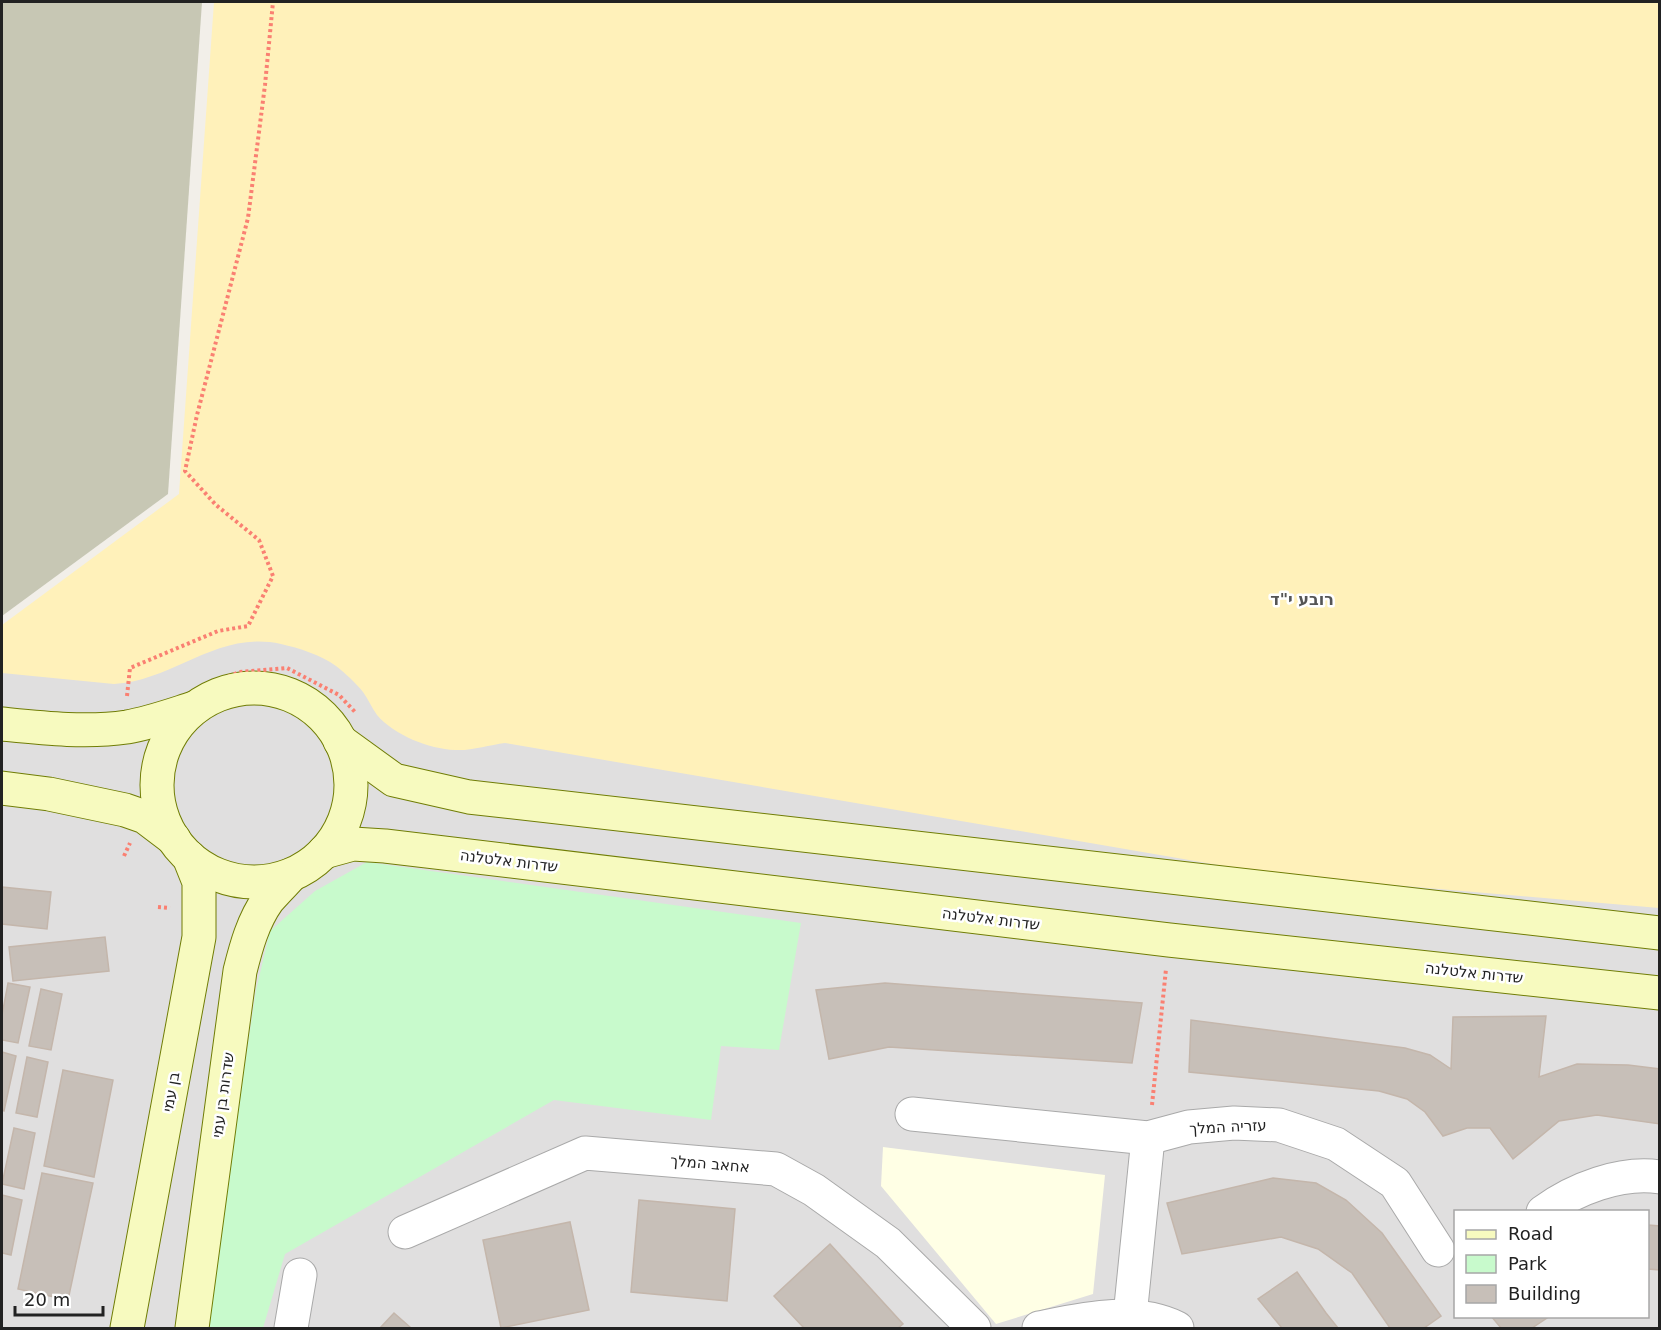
<svg xmlns="http://www.w3.org/2000/svg" width="1661" height="1330" viewBox="0 0 1661 1330" font-family="'DejaVu Sans','Noto Sans Hebrew',sans-serif">
<style>
.residential{fill:#e0dfdf;fill-rule:evenodd}
.education{fill:#ffffe5}
.construction{fill:#c7c7b4}
.sand{fill:#fff1ba}
.park{fill:#c8facc}
.building{fill:#c7bfb8;stroke:#c4b6ab;stroke-width:1.5}
.lines{fill:none;stroke-linecap:round;stroke-linejoin:round}
.minor-casing{stroke:#a9a9a9;stroke-width:35}
.secondary-casing{stroke:#707d05;stroke-width:35}
.path{stroke:#fa8072;stroke-width:4;stroke-dasharray:3 3;stroke-linecap:butt}
.minor{stroke:#fff;stroke-width:33}
.secondary{stroke:#f7fabf;stroke-width:33}
.labels{text-anchor:middle;dominant-baseline:central;stroke-width:5;stroke-linejoin:round;paint-order:stroke}
.street-label{font-size:15px;fill:#222;stroke:#fff}
.neighbourhood-label{font-size:16px;font-weight:bold;fill:#555;stroke:#fff}
</style>
<rect width="100%" height="100%" fill="#f2efe9"/>
<path class="residential" d="M210,584L1659,858V1328H2V643ZM1456,1212H1648V1316H1456Z"/>
<polygon class="education" points="883,1147 1105,1175 1093,1294 996,1324 881,1186"/>
<polygon class="construction" points="2,2 202,2 168,494 2,616"/>
<path class="sand" d="M214,2H1659V908L1277,875L505,743C489,745 471,751 455,750C429,749 394,735 377,715C372,708 368,699 363,692C356,683 345,673 336,666C321,655 299,648 281,644C217,630 174,681 114,684L2,673V625L179,494Z"/>
<polygon class="park" points="367,862 801,923 779,1050 721,1046 711,1120 554,1100 285,1254 263,1328 206,1328 256,990 270,931 315,891"/>
<g class="building">
<polygon points="2,887 51,892 47,929 2,924"/>
<polygon points="105,937 109,971 13,981 9,947"/>
<polygon points="8,983 30,987 18,1043 2,1040 2,1015"/>
<polygon points="885,983 1142,1003 1132,1063 889,1047 829,1059 816,990"/>
<polygon points="41,989 62,994 51,1050 29,1046"/>
<polygon points="1546,1016 1539,1077 1577,1064 1628,1065 1660,1069 1660,1124 1597,1115 1559,1121 1513,1159 1490,1128 1467,1128 1443,1136 1425,1112 1407,1099 1379,1091 1189,1072 1191,1020 1405,1048 1430,1055 1451,1069 1453,1017"/>
<polygon points="2,1052 16,1056 4,1111 2,1110"/>
<polygon points="27,1057 48,1062 37,1117 16,1113"/>
<polygon points="63,1070 113,1080 94,1177 44,1166"/>
<polygon points="14,1128 35,1133 24,1189 2,1184"/>
<polygon points="42,1173 93,1183 68,1300 18,1289"/>
<polygon points="1273,1178 1316,1183 1346,1200 1382,1233 1441,1316 1424,1328 1390,1328 1352,1273 1318,1249 1281,1237 1182,1254 1167,1203"/>
<polygon points="2,1195 22,1200 11,1255 2,1253"/>
<polygon points="639,1200 735,1209 727,1301 631,1292"/>
<polygon points="570,1222 589,1310 501,1328 483,1240"/>
<polygon points="1648,1225 1660,1226 1660,1270 1648,1269"/>
<polygon points="830,1244 903,1324 898,1328 804,1328 774,1296"/>
<polygon points="1297,1272 1326,1313 1338,1328 1282,1328 1258,1299"/>
<polygon points="394,1313 411,1328 380,1328"/>
<polygon points="1491,1316 1550,1316 1532,1328 1501,1328"/>
</g>
<g class="lines">
<g class="minor-casing">
<g id="minor">
<polyline points="912,1114 1148,1138 1189,1127 1234,1123 1279,1125 1336,1144 1395,1183 1438,1250"/>
<path d="M1543,1212C1574,1189 1621,1171 1660,1177"/>
<polyline points="405,1232 585,1153 776,1169 814,1190 888,1243 974,1328"/>
<polyline points="1130,1316 1148,1138"/>
<polyline points="291,1328 300,1275"/>
<path d="M1039,1328C1084,1319 1134,1307 1177,1328"/>
</g>
</g>
<g class="secondary-casing">
<g id="secondary">
<circle cx="254" cy="785" r="97"/>
<path d="M2,724C42,728 86,733 127,727C150,723 172,715 194,708"/>
<polyline points="340,741 394,780 469,797 1660,933"/>
<polyline points="2,788 49,794 125,810 145,817 174,839"/>
<polyline points="324,852 353,844 385,846 1169,940 1660,993"/>
<polyline points="127,1328 199,937 199,882 189,857"/>
<path d="M192,1328L240,971C246,947 253,921 268,900C275,892 283,884 291,875"/>
</g>
</g>
<g class="path">
<polyline points="212,684 239,672 287,668 339,695 356,713"/>
<polyline points="127,696 130,668 218,631 248,626 273,576 259,540 216,505 185,471 197,415 248,218 265,85 273,2"/>
<polyline points="124,856 130,843"/>
<polyline points="158,907 170,908"/>
<polyline points="1152,1105 1166,969"/>
</g>
<use href="#minor" class="minor"/>
<use href="#secondary" class="secondary"/>
</g>
<g class="labels">
<g class="street-label">
<text transform="translate(509 861) rotate(7)">שדרות אלטלנה</text>
<text transform="translate(991 919) rotate(7)">שדרות אלטלנה</text>
<text transform="translate(1474 973) rotate(6)">שדרות אלטלנה</text>
<text transform="translate(171 1092) rotate(-80)">בן עמי</text>
<text transform="translate(223 1095) rotate(-82)">שדרות בן עמי</text>
<text transform="translate(1228 1127) rotate(-3)">עזריה המלך</text>
<text transform="translate(710 1164) rotate(5)">אחאב המלך</text>
</g>
<g class="neighbourhood-label">
<text x="1302" y="599">רובע י"ד</text>
</g>
</g>
<rect width="1661" height="1330" fill="none" stroke="#222222" stroke-width="6"/>
<rect x="1454" y="1210" width="195" height="108" fill="#ffffff" stroke="#a7a7a7" stroke-width="1.5"/>
<rect x="1466" y="1230" width="30" height="9" fill="#f7fabf" stroke="#a7a7a7" stroke-width="1.5"/>
<text x="1508" y="1240" font-size="18" fill="#222222">Road</text>
<rect x="1466" y="1255" width="30" height="18" fill="#c8facc" stroke="#a7a7a7" stroke-width="1.5"/>
<text x="1508" y="1270" font-size="18" fill="#222222">Park</text>
<rect x="1466" y="1285" width="30" height="18" fill="#c7bfb8" stroke="#a7a7a7" stroke-width="1.5"/>
<text x="1508" y="1300" font-size="18" fill="#222222">Building</text>
<path d="M15 1306v9h88v-9" fill="none" stroke="#222222" stroke-width="3"/>
<text x="24" y="1306" font-size="18" fill="#222222" stroke="#ffffff" stroke-width="4.5" paint-order="stroke">20 m</text>
</svg>
